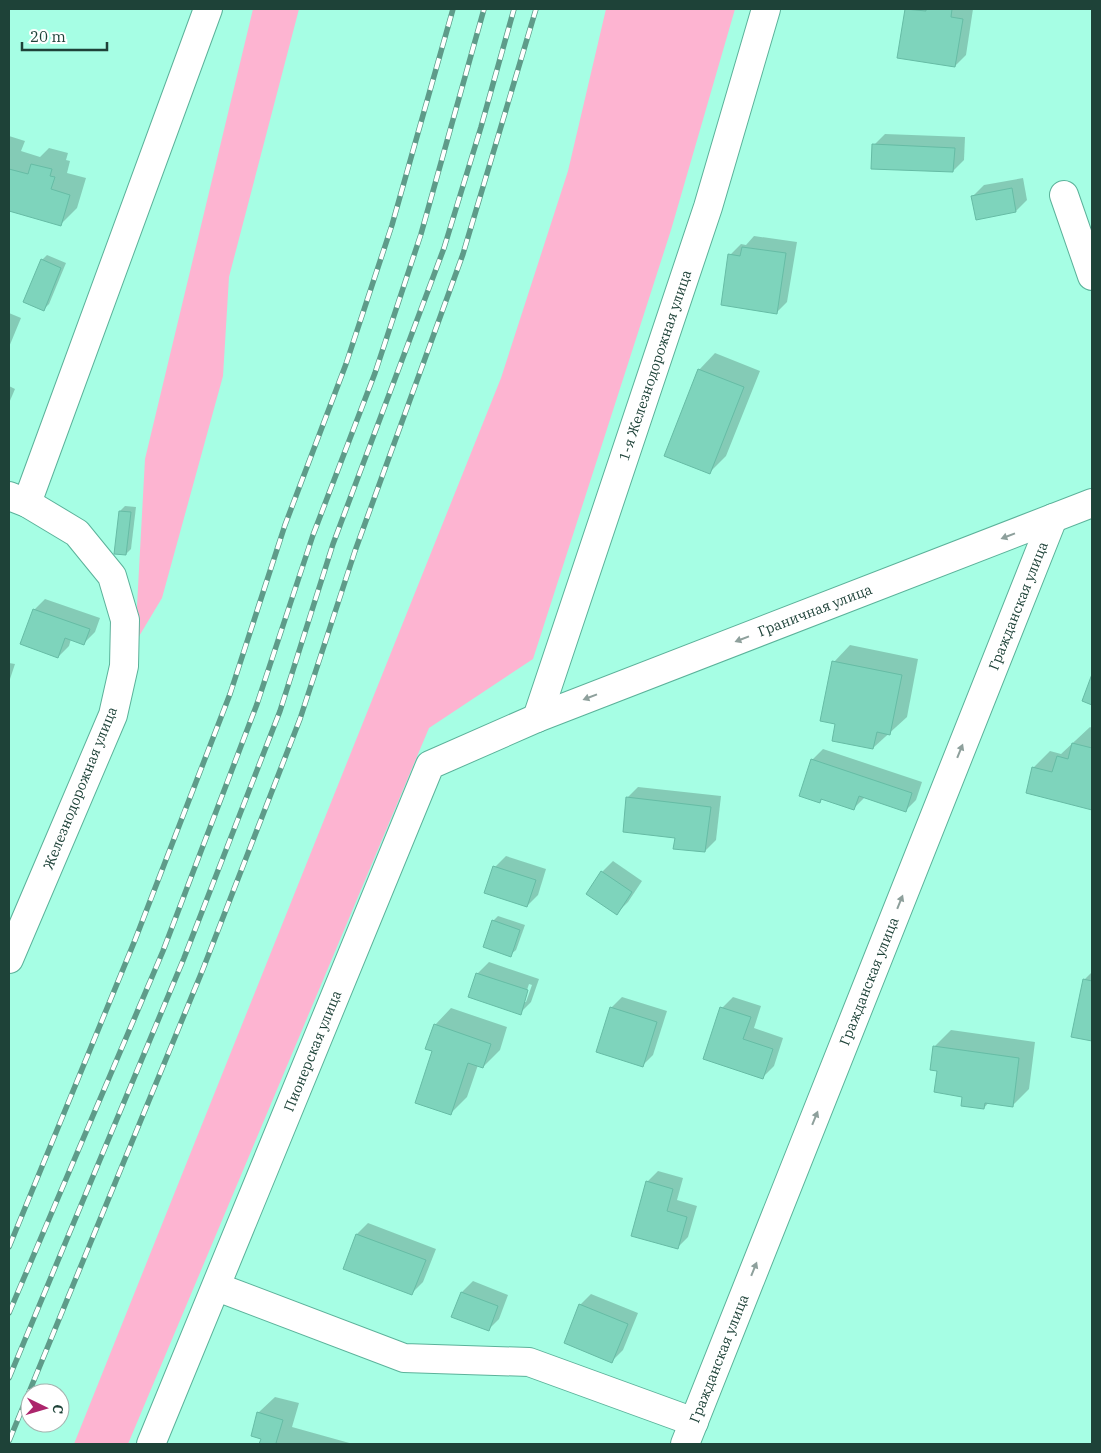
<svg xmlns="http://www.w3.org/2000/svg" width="1101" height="1453" viewBox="0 0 1101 1453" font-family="'IBM Plex Serif',serif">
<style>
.green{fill:#fdb4d1}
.shadow{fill:#0003;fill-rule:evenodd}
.building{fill:#7ed4bc;stroke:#66bca5}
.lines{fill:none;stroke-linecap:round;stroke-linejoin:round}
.minor-casing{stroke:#5bb29a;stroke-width:30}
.minor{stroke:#fff;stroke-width:28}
.rail-casing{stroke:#5e9b89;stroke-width:5.5}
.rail{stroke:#fff;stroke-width:4;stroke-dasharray:11;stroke-linecap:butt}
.oneway{fill:#8ea09c}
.labels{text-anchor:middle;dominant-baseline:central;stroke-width:4;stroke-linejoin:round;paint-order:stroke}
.street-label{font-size:14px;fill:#1e4238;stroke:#fff}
</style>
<rect width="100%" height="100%" fill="#a6fee4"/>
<g class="green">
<polygon points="253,9 299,9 229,277 223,376 162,598 135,643 145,459"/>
<polygon points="606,9 735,9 671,230 533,659 429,728 128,1444 74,1444 501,378 568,171"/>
</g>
<g class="shadow">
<polygon points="906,9 973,9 966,55 955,66 898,57"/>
<polygon points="885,134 965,137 964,160 953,171 874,145"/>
<polygon points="9,136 25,141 21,151 40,157 49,148 68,153 66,160 70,161 67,173 86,178 77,208 60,225 9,210"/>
<polygon points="1023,178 1027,200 1016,211 973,196 984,185"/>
<polygon points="754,236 797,242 787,302 776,313 730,255 741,244 746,245"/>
<polygon points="47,255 66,263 49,304 44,309 42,260"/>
<polygon points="9,313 21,318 9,347"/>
<polygon points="715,353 760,371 726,456 709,473 699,370"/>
<polygon points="9,386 15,389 9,403"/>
<polygon points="125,506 136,507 131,549 126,554 120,511"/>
<polygon points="45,599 100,618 95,632 84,643 71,639 69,646 58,657 34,610"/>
<polygon points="850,645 918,659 907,717 873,748 834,662"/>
<polygon points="9,663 15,664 9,682"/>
<polygon points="1090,727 1092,728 1092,809 1027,792 1033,768 1050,751 1061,754"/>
<polygon points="823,749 922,782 916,800 905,811 865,797 854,808 823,798 820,802 812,760"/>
<polygon points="638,787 721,796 716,840 705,851 676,837 627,798"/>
<polygon points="506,856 546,869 538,895 527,906 495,867"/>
<polygon points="613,861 642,881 628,902 617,913 602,872"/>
<polygon points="498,916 525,925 516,950 510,955 493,921"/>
<path d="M489,962L539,979L531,1002L520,1013L470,996L478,973ZM529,984L532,985L526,1002H523Z"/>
<polygon points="1092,972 1092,1040 1073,1036 1084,980"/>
<polygon points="622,997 667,1011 653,1055 642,1066 611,1008"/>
<polygon points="733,997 761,1006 754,1028 783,1038 774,1066 763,1077 722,1008"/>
<polygon points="451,1008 507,1027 500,1050 483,1067 478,1065 467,1097 450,1114 434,1050 435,1025"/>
<polygon points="951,1030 1035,1042 1029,1089 1012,1106 989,1102 984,1108 938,1070 935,1046"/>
<polygon points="658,1171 683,1178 677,1200 697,1206 688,1237 677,1248 647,1182"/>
<polygon points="368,1223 436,1249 423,1282 412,1293 345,1268 357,1234"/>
<polygon points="473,1281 508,1295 499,1319 488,1330 462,1292"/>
<polygon points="591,1294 638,1313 623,1350 612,1361 580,1305"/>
<polygon points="275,1397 299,1403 292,1427 353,1444 261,1444 262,1438 258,1413"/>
</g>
<g class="building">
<polygon points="905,9 926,11 926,9 952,9 951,17 963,19 955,67 897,58"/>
<polygon points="872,144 955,148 953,172 871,169"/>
<polygon points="31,164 52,169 50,176 55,177 51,189 70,195 61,226 9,211 9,169 28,174"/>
<polygon points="1012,188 1016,212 976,220 971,196"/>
<polygon points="742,247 786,253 777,314 721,305 728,254 740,256"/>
<polygon points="41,259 61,268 44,311 23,302"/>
<polygon points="698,369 744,387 710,474 664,456"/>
<polygon points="119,511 131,512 126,555 114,554"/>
<polygon points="33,609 90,629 84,645 65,638 58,658 20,644"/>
<polygon points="832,661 902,675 890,735 877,732 873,749 832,741 835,724 820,721"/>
<polygon points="1092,674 1092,705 1082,701"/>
<polygon points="1072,743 1092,748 1092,810 1026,793 1032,767 1052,772 1057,756 1068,759"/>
<polygon points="811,759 912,793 906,812 859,796 854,810 821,799 820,803 799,796"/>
<polygon points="626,797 711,807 705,852 673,849 675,838 623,832"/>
<polygon points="493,866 536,880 527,907 484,893"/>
<polygon points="601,871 632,892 617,915 586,894"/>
<polygon points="492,920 520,930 511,957 483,947"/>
<polygon points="476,973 528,990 521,1015 468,997"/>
<polygon points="1083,979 1092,981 1092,1041 1071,1037"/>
<polygon points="610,1007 657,1022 643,1067 596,1052"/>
<polygon points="720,1007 751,1017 743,1039 773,1049 763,1079 703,1059"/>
<polygon points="434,1024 491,1044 483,1068 468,1063 451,1115 415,1103 432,1051 425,1049"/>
<polygon points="933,1046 1019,1058 1013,1107 985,1103 984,1109 961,1106 962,1097 934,1092 937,1071 930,1070"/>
<polygon points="646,1181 673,1189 667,1211 687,1217 678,1249 631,1236"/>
<polygon points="356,1234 426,1260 412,1295 343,1269"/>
<polygon points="461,1292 498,1306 489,1331 451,1317"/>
<polygon points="579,1304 628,1324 612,1363 564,1343"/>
<polygon points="257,1412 283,1420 276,1443 280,1444 259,1444 261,1439 251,1436"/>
</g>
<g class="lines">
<g class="minor-casing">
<g id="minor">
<polyline points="1064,195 1092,276"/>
<polyline points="9,496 27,503 77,533 112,576 125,620 124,666 113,715 9,959"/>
<polyline points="27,503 208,9"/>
<path id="s1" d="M537,718L708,207L766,9"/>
<polyline points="217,1287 404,1358 529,1362 694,1422"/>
<path id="s2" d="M151,1444L430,765L537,718L1092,503"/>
<path id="s3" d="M685,1444L1053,518"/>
</g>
</g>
<use href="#minor" class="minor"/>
<g class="rail-casing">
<g id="rail">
<polyline points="9,1247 135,940 230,694 285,525 346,364 392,225 453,9"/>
<polyline points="9,1313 163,951 257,704 313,535 375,373 421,234 484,9"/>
<polyline points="9,1378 184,958 280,711 333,544 444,248 481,127 514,9"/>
<polyline points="9,1441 203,969 300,719 355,551 463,254 536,9"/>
</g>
</g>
<use href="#rail" class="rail"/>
</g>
<defs><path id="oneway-solid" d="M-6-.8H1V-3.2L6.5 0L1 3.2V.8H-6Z" transform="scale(1.25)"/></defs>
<g class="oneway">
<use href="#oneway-solid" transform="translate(1008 536) rotate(159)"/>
<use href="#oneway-solid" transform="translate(742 639) rotate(159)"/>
<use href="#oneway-solid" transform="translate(590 697) rotate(159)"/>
<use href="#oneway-solid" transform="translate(960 751) rotate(-68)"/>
<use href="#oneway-solid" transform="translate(900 902) rotate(-68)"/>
<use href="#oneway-solid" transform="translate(815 1118) rotate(-68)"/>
<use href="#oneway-solid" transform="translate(754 1269) rotate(-68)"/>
</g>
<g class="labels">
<g class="street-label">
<text stroke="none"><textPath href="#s1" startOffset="372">1-я Железнодорожная улица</textPath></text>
<text stroke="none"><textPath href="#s3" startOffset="902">Гражданская улица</textPath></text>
<text stroke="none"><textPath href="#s2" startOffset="1149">Граничная улица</textPath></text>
<text transform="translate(80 788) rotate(-68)">Железнодорожная улица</text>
<text stroke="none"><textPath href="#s3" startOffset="498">Гражданская улица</textPath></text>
<text stroke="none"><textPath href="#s2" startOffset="425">Пионерская улица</textPath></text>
<text stroke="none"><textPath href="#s3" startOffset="92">Гражданская улица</textPath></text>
</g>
</g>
<rect width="1101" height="1453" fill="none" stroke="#1e4238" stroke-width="20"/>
<g transform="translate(45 1408) rotate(95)"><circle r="24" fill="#ffffff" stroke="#a5b3af"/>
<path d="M0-4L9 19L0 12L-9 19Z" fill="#ac256c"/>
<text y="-8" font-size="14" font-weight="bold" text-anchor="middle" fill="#1e4238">С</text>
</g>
<path d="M22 42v8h85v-8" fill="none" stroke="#1e4238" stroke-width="2.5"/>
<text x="30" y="42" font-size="15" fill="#1e4238" stroke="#ffffff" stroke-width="4" paint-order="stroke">20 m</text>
</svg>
